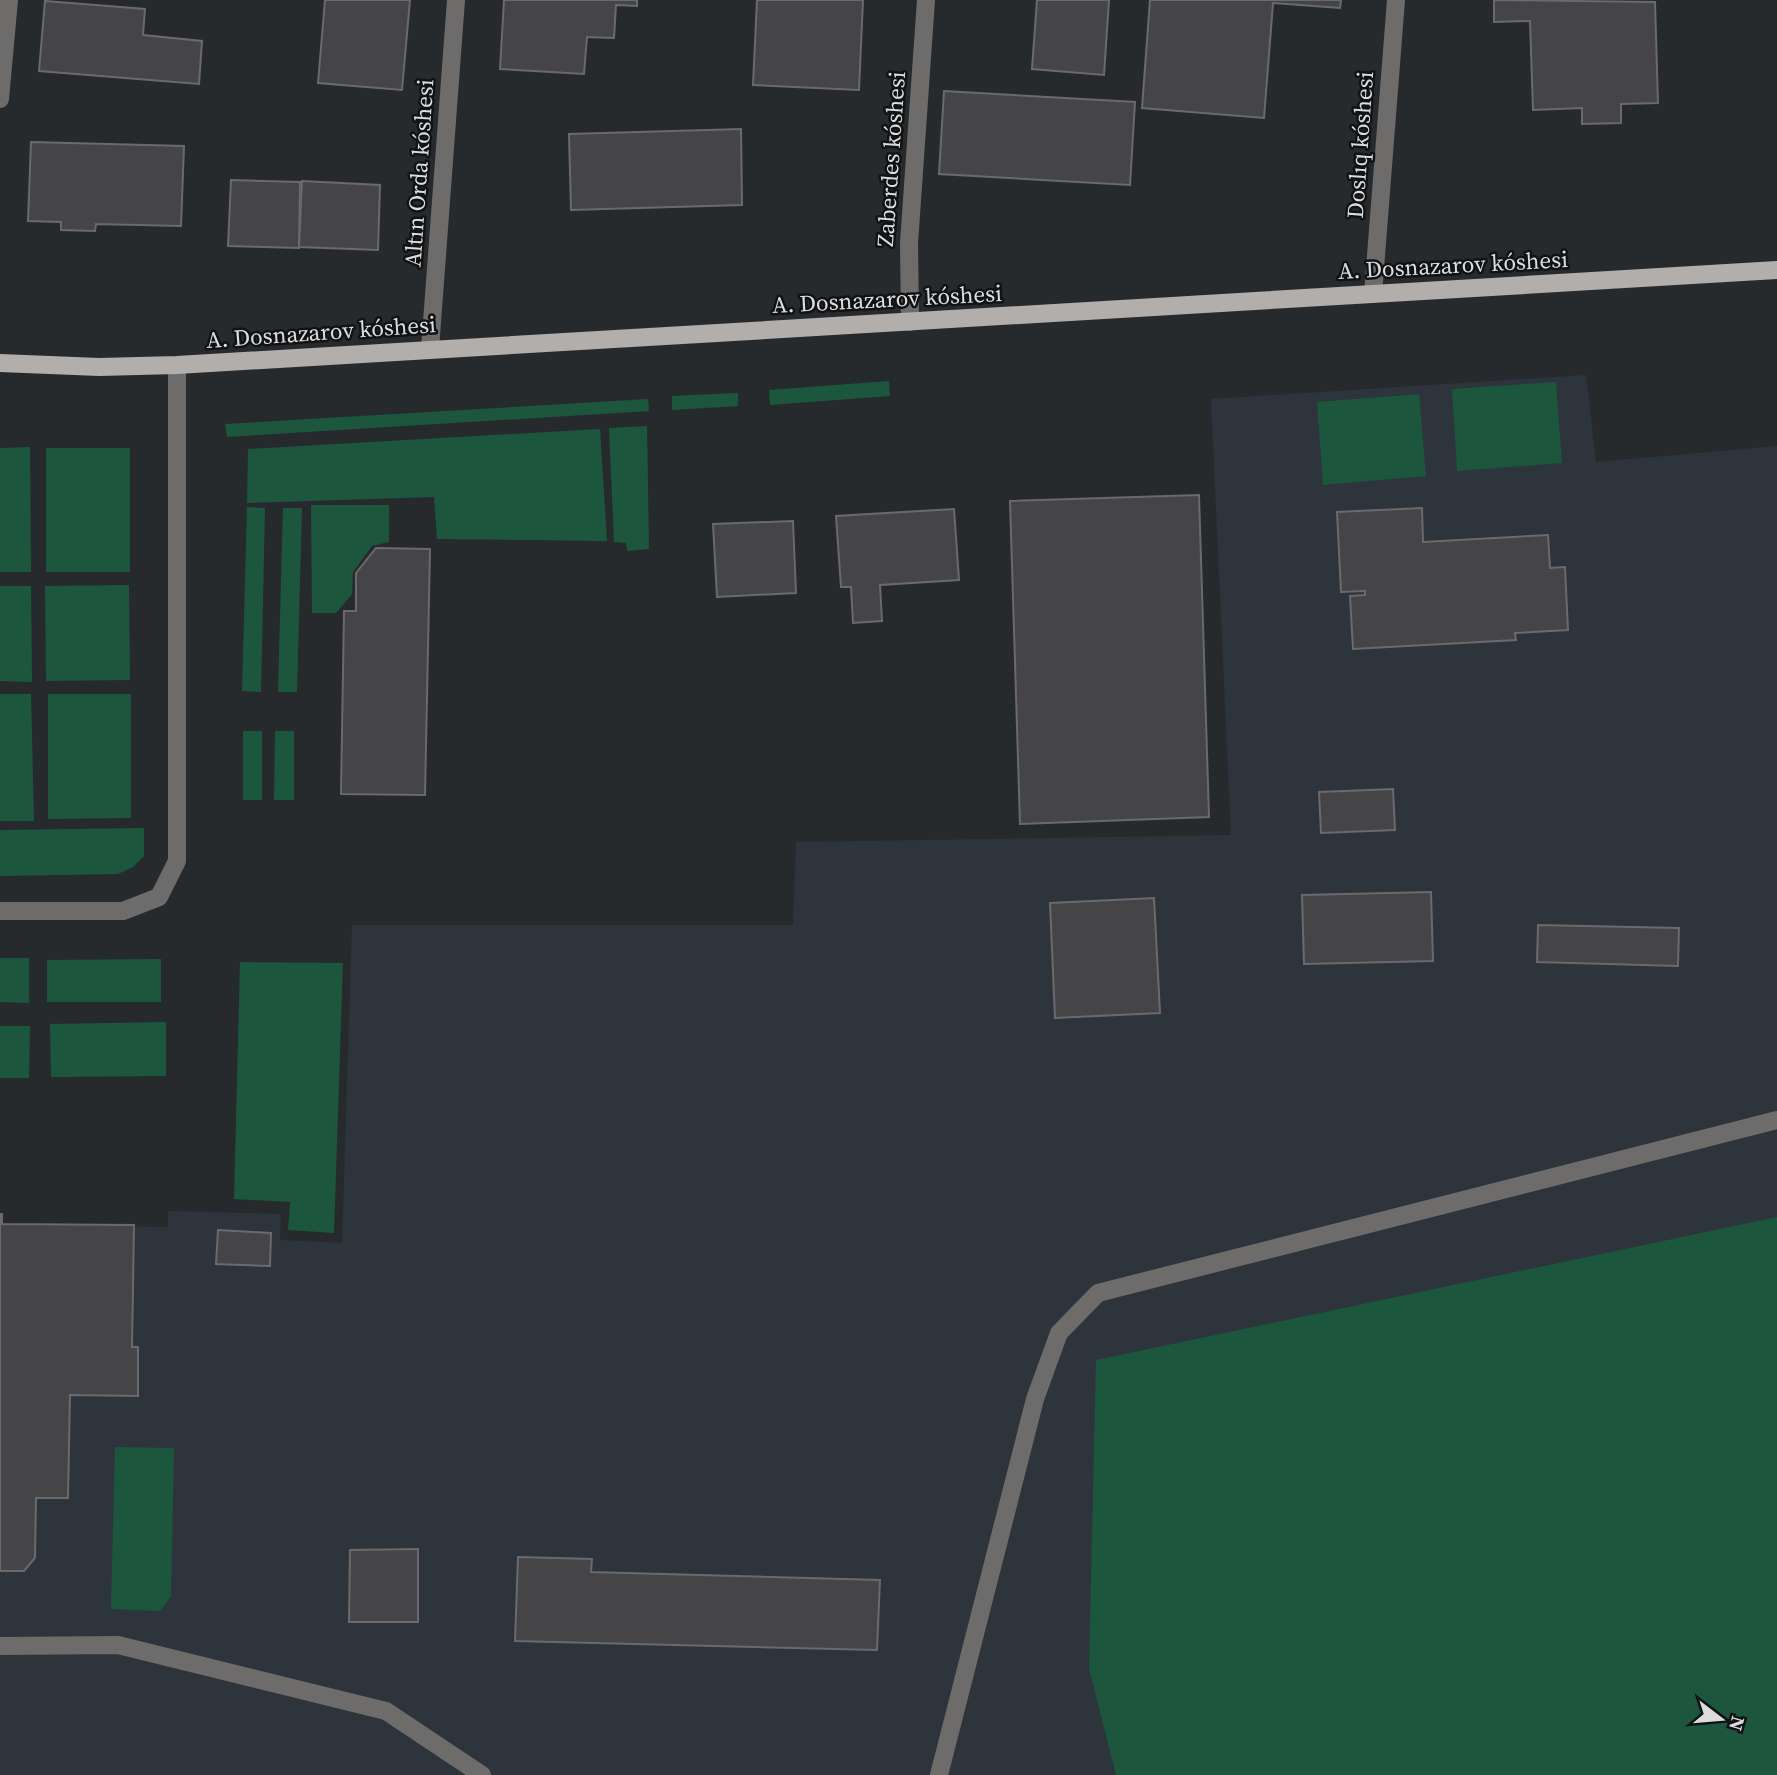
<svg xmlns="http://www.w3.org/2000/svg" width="1777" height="1775" viewBox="0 0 1777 1775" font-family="'Source Serif 4',serif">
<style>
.built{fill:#2d343c}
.green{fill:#1c573d}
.building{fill:#454548;stroke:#6a6a6e;stroke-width:2}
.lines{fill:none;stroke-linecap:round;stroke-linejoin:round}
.minor{stroke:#6e6c6b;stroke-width:18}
.major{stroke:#b2aeac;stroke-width:18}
.labels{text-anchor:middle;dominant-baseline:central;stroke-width:5;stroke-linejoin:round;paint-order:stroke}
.street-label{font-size:23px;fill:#dbdcde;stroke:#111214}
</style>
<rect width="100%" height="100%" fill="#272a2d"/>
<polygon class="built" points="1586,375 1596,462 1777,446 1777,1775 0,1775 0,1214 2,1214 3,1224 168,1227 168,1211 281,1214 280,1240 342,1243 352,925 793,925 796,842 1231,835 1211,399"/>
<g class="green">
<polygon points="889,381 890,396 770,405 769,390"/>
<polygon points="1556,382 1562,463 1457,471 1452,389"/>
<polygon points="738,393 738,406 672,410 672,396"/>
<polygon points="1419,394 1426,476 1323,485 1317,402"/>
<polygon points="648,399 649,411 227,437 225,424"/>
<polygon points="647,426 649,549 627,551 626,543 614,542 609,428"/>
<polygon points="600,429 607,541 437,539 434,497 247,503 248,449"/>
<polygon points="30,447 31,572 0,572 0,448"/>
<rect x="46" y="448" width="84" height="124"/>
<polygon points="311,505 389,505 389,542 372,546 353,572 352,594 336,613 312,613"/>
<polygon points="247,507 265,508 261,692 242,691"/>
<polygon points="283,508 302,508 297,692 278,692"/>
<polygon points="129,585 130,680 46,681 45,586"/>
<polygon points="0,586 31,586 32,682 0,681"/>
<polygon points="0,694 31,694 34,821 0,821"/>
<polygon points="48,694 131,694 131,818 48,819"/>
<rect x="243" y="731" width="19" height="69"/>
<polygon points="275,731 294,731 294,800 274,800"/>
<polygon points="144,828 144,856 133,867 118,874 0,876 0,830"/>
<polygon points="0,958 29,958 29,1003 0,1002"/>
<polygon points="161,959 161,1002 47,1002 47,960"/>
<polygon points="240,962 343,963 334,1233 288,1230 290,1202 234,1199"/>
<polygon points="166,1022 166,1076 51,1077 50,1024"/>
<polygon points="0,1026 30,1026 29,1078 0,1078"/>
<polygon points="1777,1217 1777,1775 1116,1775 1089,1668 1096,1360"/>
<polygon points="115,1447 174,1448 171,1596 160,1611 111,1609"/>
</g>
<g class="building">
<polygon points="325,0 410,0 402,90 318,83"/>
<polygon points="504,0 637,0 637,6 616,5 614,38 587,37 584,74 500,69"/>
<polygon points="757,0 863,0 859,90 753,85"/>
<polygon points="1037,0 1109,0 1104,75 1032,69"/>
<polygon points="1150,0 1341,0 1340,8 1273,3 1264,118 1142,108"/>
<polygon points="1494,0 1655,2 1658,103 1621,104 1621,123 1582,124 1582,108 1533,110 1530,21 1494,22"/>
<polygon points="45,1 145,9 143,35 202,41 199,84 39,71"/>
<polygon points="944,91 1135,102 1130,185 939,174"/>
<polygon points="741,129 742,205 571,210 569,134"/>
<polygon points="31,142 184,146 181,226 96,224 95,231 61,230 61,222 28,221"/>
<polygon points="231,180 300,182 299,248 228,246"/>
<polygon points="302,181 380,185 378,250 299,247"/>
<polygon points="1199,495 1209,817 1020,824 1010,501"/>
<polygon points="1422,508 1423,542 1548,535 1550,568 1565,567 1568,630 1515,633 1516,640 1353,649 1350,596 1365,595 1365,591 1341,592 1337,512"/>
<polygon points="954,509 959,580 880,585 882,621 853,623 851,587 841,587 836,516"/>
<polygon points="793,521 796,593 717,597 713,524"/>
<polygon points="376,548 430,549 425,795 341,794 344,611 356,611 356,573"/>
<polygon points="1393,789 1395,830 1321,833 1319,792"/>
<polygon points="1431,892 1433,961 1304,964 1302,895"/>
<polygon points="1154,898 1160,1013 1055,1018 1050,903"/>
<polygon points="1538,925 1679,928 1678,966 1537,962"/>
<polygon points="0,1214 2,1214 2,1224 134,1225 132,1347 138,1347 138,1396 70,1395 68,1498 36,1498 35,1558 24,1571 0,1571"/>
<polygon points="218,1230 271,1233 270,1266 216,1264"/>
<polygon points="418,1549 418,1622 349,1622 350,1550"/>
<polygon points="518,1557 592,1559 591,1572 880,1580 877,1650 515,1641"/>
</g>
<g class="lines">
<g class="minor">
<polyline points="0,99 9,0"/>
<polyline points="1373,294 1396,0"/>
<polyline points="910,322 909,243 926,0"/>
<polyline points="430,349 456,0"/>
<polyline points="0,911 123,911 159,897 177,861 177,365"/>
<polyline points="0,1646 118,1645 386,1711 482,1775"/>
<polyline points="939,1775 1035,1399 1059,1333 1098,1293 1777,1120"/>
</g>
<polyline class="major" points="0,363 99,367 177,365 1777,270"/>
</g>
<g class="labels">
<g class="street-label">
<text transform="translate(1360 145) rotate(-86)">Doslıq kóshesi</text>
<text transform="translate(891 159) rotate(-86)">Zaberdes kóshesi</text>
<text transform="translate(419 173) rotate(-86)">Altın Orda kóshesi</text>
<text transform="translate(1453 265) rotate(-3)">A. Dosnazarov kóshesi</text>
<text transform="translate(887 299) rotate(-3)">A. Dosnazarov kóshesi</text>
<text transform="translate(321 332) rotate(-4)">A. Dosnazarov kóshesi</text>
</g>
</g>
<g transform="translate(1721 1719) rotate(106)" stroke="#111214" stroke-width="5" paint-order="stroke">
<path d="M0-5L12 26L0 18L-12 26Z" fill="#dbdcde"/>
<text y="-10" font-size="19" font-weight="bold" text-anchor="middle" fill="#dbdcde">N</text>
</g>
</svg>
